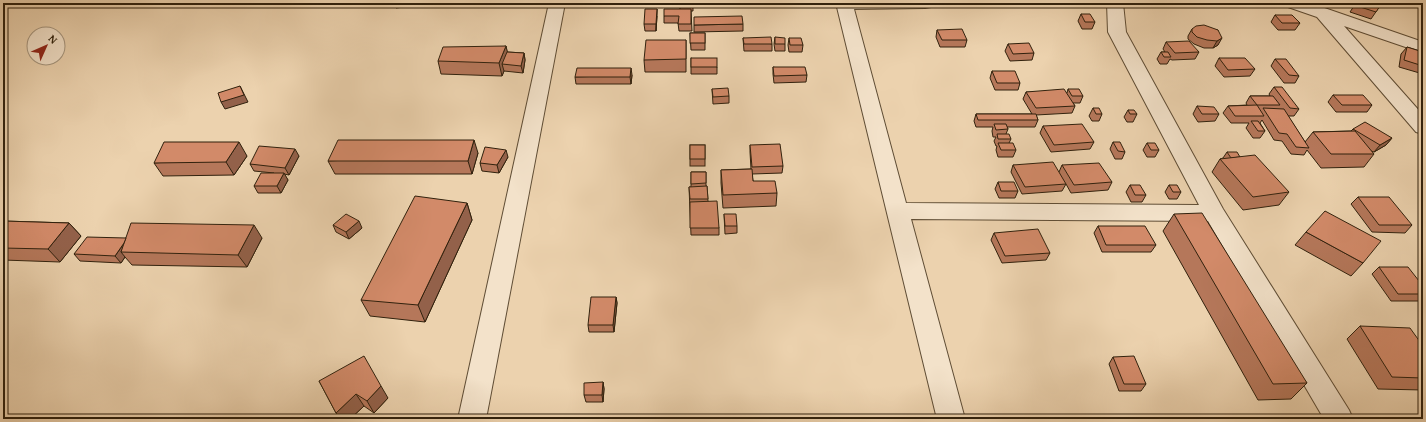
<svg xmlns="http://www.w3.org/2000/svg" width="1426" height="422" viewBox="0 0 1426 422" font-family="'Gentium Book Plus',serif">
<style>
.lines{fill:none;stroke-linecap:round;stroke-linejoin:round}
.minor-casing{stroke:#5f4d35;stroke-width:2}
.minor{fill:#f3e2ca;fill-rule:evenodd}
.wall{fill:#b5775a;stroke:#30210d}
.shaded-wall{fill:#93614a;stroke:#30210d}
.building{fill:#d28a69;stroke:#30210d}
</style>
<rect width="100%" height="100%" fill="#ecd2ae"/>
<filter id="stains"><feTurbulence type="fractalNoise" baseFrequency=".005" numOctaves="4"/><feColorMatrix values="0 0 0 0 .2 0 0 0 0 .09 0 0 0 0 .02 0 0 0 .5 -.17"/></filter>
<radialGradient id="worn" r=".72"><stop offset=".6" stop-color="#630" stop-opacity="0"/><stop offset="1" stop-color="#630" stop-opacity=".3"/></radialGradient>
<g class="lines">
<g class="minor-casing">
<g id="minor">
<polygon points="549,3 565,3 486,419 458,419"/>
<polygon points="836,3 933,3 931,7 925,8 854,9 906,203 1199,205 1108,32 1107,3 1123,3 1126,32 1223,209 1349,410 1353,419 1324,419 1208,221 911,219 965,419 937,419"/>
<polygon points="1286,3 1310,3 1423,42 1423,53 1344,26 1423,115 1423,134 1416,132 1317,17 1288,7"/>
</g>
</g>
<use href="#minor" class="minor"/>
</g>
<g class="wall">
<polygon points="425,3 520,3 519,6 426,7"/>
<polygon points="527,3 542,3 541,6 527,4"/>
<polygon points="680,3 693,3 693,11 691,11 692,31 679,31 678,23 664,23 664,16 680,9"/>
<polygon points="1356,3 1382,3 1371,19 1350,12"/>
<polygon points="1081,14 1095,22 1092,29 1082,29 1078,21"/>
<polygon points="1275,15 1300,23 1295,30 1278,30 1271,22"/>
<polygon points="657,16 656,31 645,31 644,24"/>
<polygon points="743,24 743,31 694,32 694,25"/>
<polygon points="1192,29 1218,30 1218,45 1213,48 1204,48 1194,44 1188,39 1188,36"/>
<polygon points="937,30 967,40 965,47 940,47 936,37"/>
<polygon points="690,33 705,33 705,50 691,50"/>
<polygon points="775,37 785,44 785,51 775,51 774,44"/>
<polygon points="743,38 772,44 772,51 744,51"/>
<polygon points="789,38 803,45 802,52 789,52 788,45"/>
<polygon points="686,40 686,72 645,72 644,60"/>
<polygon points="1166,42 1199,52 1195,59 1172,60 1170,59 1167,64 1160,64 1157,59 1161,52 1165,52 1163,49"/>
<polygon points="1008,44 1034,53 1032,60 1010,61 1005,51"/>
<polygon points="506,46 507,52 524,53 525,60 523,73 504,71 502,76 441,74 438,61"/>
<polygon points="1407,47 1423,52 1423,74 1399,67 1401,54"/>
<polygon points="691,58 717,67 717,74 691,74"/>
<polygon points="1219,58 1255,69 1250,76 1224,77 1215,66"/>
<polygon points="1275,59 1299,76 1295,83 1284,83 1271,66"/>
<polygon points="773,67 807,75 806,82 774,83 773,74"/>
<polygon points="992,71 1020,83 1018,90 995,90 990,78"/>
<polygon points="632,75 631,84 576,84 575,77"/>
<polygon points="1274,87 1299,109 1294,116 1288,116 1305,142 1313,132 1351,131 1353,129 1392,138 1386,145 1374,152 1371,151 1374,154 1364,167 1321,168 1307,150 1304,155 1291,154 1282,141 1274,140 1262,120 1260,123 1265,131 1260,138 1253,138 1246,128 1249,123 1231,123 1223,113 1228,106 1247,105 1246,103 1250,96 1270,96 1269,94"/>
<polygon points="712,89 729,96 729,103 713,104"/>
<polygon points="1068,89 1083,96 1080,103 1073,103 1075,106 1072,113 1036,115 1038,120 1035,127 1007,127 1008,129 1006,134 1011,139 1009,143 1016,150 1013,157 998,157 996,150 997,146 996,146 994,141 996,137 993,137 992,131 993,127 976,127 974,121 976,114 1032,114 1023,99 1026,92 1067,93"/>
<polygon points="1333,95 1372,105 1367,112 1336,112 1328,102"/>
<polygon points="1197,106 1219,114 1215,121 1198,122 1193,114"/>
<polygon points="1093,108 1102,114 1099,121 1092,121 1089,116"/>
<polygon points="1128,110 1137,114 1133,122 1127,122 1124,117"/>
<polygon points="1043,126 1094,142 1090,149 1051,152 1040,133"/>
<polygon points="1113,142 1125,152 1122,159 1115,159 1110,149"/>
<polygon points="1147,143 1159,150 1155,157 1147,157 1143,150"/>
<rect x="690" y="145" width="15" height="21"/>
<polygon points="750,145 783,166 782,173 752,174 753,181 777,193 776,206 723,208 721,183 721,170 751,169 750,152"/>
<polygon points="1227,152 1240,157 1289,192 1279,205 1243,210 1212,172 1220,159 1223,158"/>
<polygon points="478,153 472,174 335,174 328,161"/>
<polygon points="247,156 234,175 163,176 154,163"/>
<polygon points="299,156 289,175 284,174 288,180 281,193 258,193 254,186 274,173 254,171 250,164"/>
<polygon points="508,157 499,173 482,171 480,163"/>
<polygon points="1013,165 1059,172 1062,165 1112,182 1108,190 1071,193 1066,184 1062,191 1022,194 1011,172"/>
<polygon points="691,172 706,172 706,186 707,186 708,201 719,228 719,235 691,235 689,187 691,187"/>
<polygon points="998,182 1018,191 1015,198 999,198 995,189"/>
<polygon points="1130,185 1146,195 1142,202 1131,202 1126,192"/>
<polygon points="1169,185 1181,192 1177,199 1169,199 1165,192"/>
<polygon points="1358,197 1412,225 1405,233 1372,232 1351,204"/>
<polygon points="467,203 472,220 425,322 370,316 361,300"/>
<polygon points="724,214 737,226 737,233 725,234"/>
<polygon points="1174,214 1307,383 1291,399 1258,400 1163,231"/>
<polygon points="3,221 69,223 81,236 60,262 3,260"/>
<polygon points="333,225 362,228 349,239 336,232"/>
<polygon points="1098,226 1156,245 1151,252 1102,252 1094,233"/>
<polygon points="1306,232 1363,263 1351,276 1295,245"/>
<polygon points="994,233 1050,253 1046,260 1002,263 991,240"/>
<polygon points="126,238 262,238 247,267 132,265 125,257 121,263 80,261 74,254"/>
<polygon points="1379,267 1423,286 1423,299 1421,301 1391,301 1372,274"/>
<polygon points="616,297 617,303 614,332 589,332 588,325"/>
<polygon points="1360,326 1423,346 1423,390 1378,389 1347,339"/>
<polygon points="1113,357 1146,384 1141,391 1119,391 1109,364"/>
<polygon points="319,381 388,398 374,413 364,406 350,419 341,419 336,413"/>
<polygon points="603,382 604,389 603,402 586,402 584,395"/>
</g>
<g class="shaded-wall">
<polygon points="394,3 420,3 419,5 396,8"/>
<polygon points="657,9 657,16 656,31 656,24"/>
<polygon points="1222,38 1218,45 1213,48 1217,41"/>
<polygon points="506,46 509,59 502,64 504,71 502,76 499,63"/>
<polygon points="524,53 525,60 523,73 521,66"/>
<polygon points="631,68 632,75 631,84 630,77"/>
<polygon points="240,86 248,102 225,109 221,102"/>
<polygon points="1392,138 1386,145 1374,152 1380,145"/>
<polygon points="474,140 478,153 472,174 468,161"/>
<polygon points="239,142 247,156 234,175 226,162"/>
<polygon points="295,149 299,156 289,175 285,168"/>
<polygon points="506,150 508,157 499,173 497,165"/>
<polygon points="284,173 288,180 281,193 277,186"/>
<polygon points="467,203 472,220 425,322 418,305"/>
<polygon points="359,221 362,228 349,239 346,232"/>
<polygon points="69,223 81,236 60,262 48,249"/>
<polygon points="254,225 262,238 247,267 238,255"/>
<polygon points="128,238 121,252 125,257 121,263 115,256"/>
<polygon points="616,297 617,303 614,332 613,325"/>
<polygon points="603,382 604,389 603,402 602,395"/>
<polygon points="381,386 388,398 374,413 367,401"/>
<polygon points="356,394 364,406 350,419 341,419 336,413"/>
</g>
<g class="building">
<rect x="680" y="3" width="13" height="1"/>
<polygon points="1356,3 1382,3 1376,12 1354,5"/>
<polygon points="645,9 657,9 656,24 644,24"/>
<polygon points="664,9 691,9 691,24 678,24 679,16 664,16"/>
<polygon points="1081,14 1090,14 1095,22 1085,22"/>
<polygon points="1275,15 1292,15 1300,23 1282,23"/>
<polygon points="742,16 743,24 694,25 694,17"/>
<polygon points="1204,25 1218,30 1222,38 1217,41 1207,40 1197,37 1192,32 1192,29 1196,26"/>
<polygon points="962,29 967,40 942,40 937,30"/>
<rect x="690" y="33" width="15" height="10"/>
<polygon points="771,37 772,44 744,44 743,38"/>
<polygon points="775,37 785,38 785,44 775,44"/>
<polygon points="789,38 801,38 803,45 790,45"/>
<polygon points="646,40 686,40 686,59 644,60"/>
<polygon points="1189,41 1199,52 1175,53 1166,42"/>
<polygon points="1029,43 1034,53 1013,54 1008,44"/>
<polygon points="506,46 499,63 438,61 443,47"/>
<polygon points="1407,47 1423,52 1423,66 1404,60"/>
<polygon points="507,52 524,53 521,66 502,64"/>
<polygon points="1161,52 1168,52 1171,57 1164,57"/>
<rect x="691" y="58" width="26" height="9"/>
<polygon points="1219,58 1245,58 1255,69 1228,70"/>
<polygon points="1275,59 1286,59 1299,76 1289,75"/>
<polygon points="773,67 805,67 807,75 774,76"/>
<polygon points="577,68 631,68 630,77 575,77"/>
<polygon points="992,71 1015,71 1020,83 997,83"/>
<polygon points="240,86 244,95 221,102 218,93"/>
<polygon points="1274,87 1282,87 1299,109 1290,108"/>
<polygon points="728,88 729,96 713,97 712,89"/>
<polygon points="1064,89 1075,106 1036,108 1026,92"/>
<polygon points="1068,89 1079,89 1083,96 1072,96"/>
<polygon points="1333,95 1363,95 1372,105 1342,105"/>
<polygon points="1250,96 1273,96 1280,105 1257,105"/>
<polygon points="1257,105 1264,116 1235,116 1228,106"/>
<polygon points="1197,106 1214,107 1219,114 1202,114"/>
<polygon points="1093,108 1099,108 1102,114 1096,114"/>
<polygon points="1263,108 1284,109 1309,148 1296,147 1287,134 1279,133"/>
<polygon points="1128,110 1134,110 1137,114 1130,114"/>
<polygon points="976,114 1036,114 1038,120 978,120"/>
<polygon points="1251,121 1258,121 1265,131 1258,131"/>
<polygon points="1365,122 1392,138 1380,145 1353,129"/>
<polygon points="994,124 1006,124 1008,129 996,130"/>
<polygon points="1082,124 1094,142 1054,145 1043,126"/>
<polygon points="1355,131 1374,154 1331,154 1313,132"/>
<polygon points="997,134 1009,134 1011,139 998,139"/>
<polygon points="338,140 474,140 468,161 328,161"/>
<polygon points="164,142 239,142 226,162 154,163"/>
<polygon points="1113,142 1120,142 1125,152 1118,151"/>
<polygon points="998,143 1013,143 1016,150 1001,150"/>
<polygon points="1147,143 1155,143 1159,150 1151,150"/>
<polygon points="780,144 783,166 752,167 750,145"/>
<rect x="690" y="145" width="15" height="14"/>
<polygon points="259,146 295,149 285,168 250,164"/>
<polygon points="485,147 506,150 497,165 480,163"/>
<polygon points="1227,152 1237,152 1240,157 1231,158"/>
<polygon points="1255,155 1289,192 1253,197 1220,159"/>
<polygon points="1053,162 1066,184 1025,187 1013,165"/>
<polygon points="1099,163 1112,182 1074,185 1062,165"/>
<polygon points="752,169 753,181 775,181 777,193 723,195 721,170"/>
<polygon points="691,172 706,172 706,183 691,184"/>
<polygon points="261,173 284,173 277,186 254,186"/>
<polygon points="998,182 1014,182 1018,191 1001,191"/>
<polygon points="1130,185 1140,185 1146,195 1135,195"/>
<polygon points="1169,185 1177,185 1181,192 1173,192"/>
<polygon points="707,186 708,199 690,199 689,187"/>
<polygon points="415,196 467,203 418,305 361,300"/>
<polygon points="1358,197 1389,197 1412,225 1379,225"/>
<polygon points="717,201 719,228 690,228 690,202"/>
<polygon points="1325,211 1381,241 1363,263 1306,232"/>
<polygon points="1202,213 1307,383 1273,384 1174,214"/>
<polygon points="346,214 359,221 346,232 333,225"/>
<polygon points="724,214 736,214 737,226 725,226"/>
<polygon points="3,221 69,223 48,249 3,248"/>
<polygon points="131,223 254,225 238,255 121,252"/>
<polygon points="1098,226 1145,226 1156,245 1106,245"/>
<polygon points="1038,229 1050,253 1005,256 994,233"/>
<polygon points="87,237 126,238 124,243 115,256 74,254"/>
<polygon points="1379,267 1408,267 1423,286 1423,294 1398,294"/>
<polygon points="591,297 616,297 613,325 588,325"/>
<polygon points="1360,326 1410,328 1423,346 1423,378 1392,377"/>
<polygon points="364,356 381,386 367,401 356,394 336,413 319,381"/>
<polygon points="1134,356 1146,384 1124,384 1113,357"/>
<polygon points="603,382 602,395 584,395 584,383"/>
</g>
<rect width="1426" height="422" fill="none" stroke="#ecd2ae" stroke-width="16"/>
<rect x="4" y="4" width="1418" height="414" fill="none" stroke="#30210d" stroke-width="2"/>
<rect x="8" y="8" width="1410" height="406" fill="none" stroke="#30210d"/>
<g transform="translate(46 46) rotate(45)"><circle r="19" fill="#f3e2ca" stroke="#a5957e"/>
<path d="M0-3L7 15L0 10L-7 15Z" fill="#8f2418"/>
<text y="-6" font-size="11" font-weight="bold" text-anchor="middle" fill="#30210d">N</text>
</g>
<rect width="100%" height="100%" filter="url(#stains)"/>
<rect width="100%" height="100%" fill="url(#worn)"/>
</svg>
